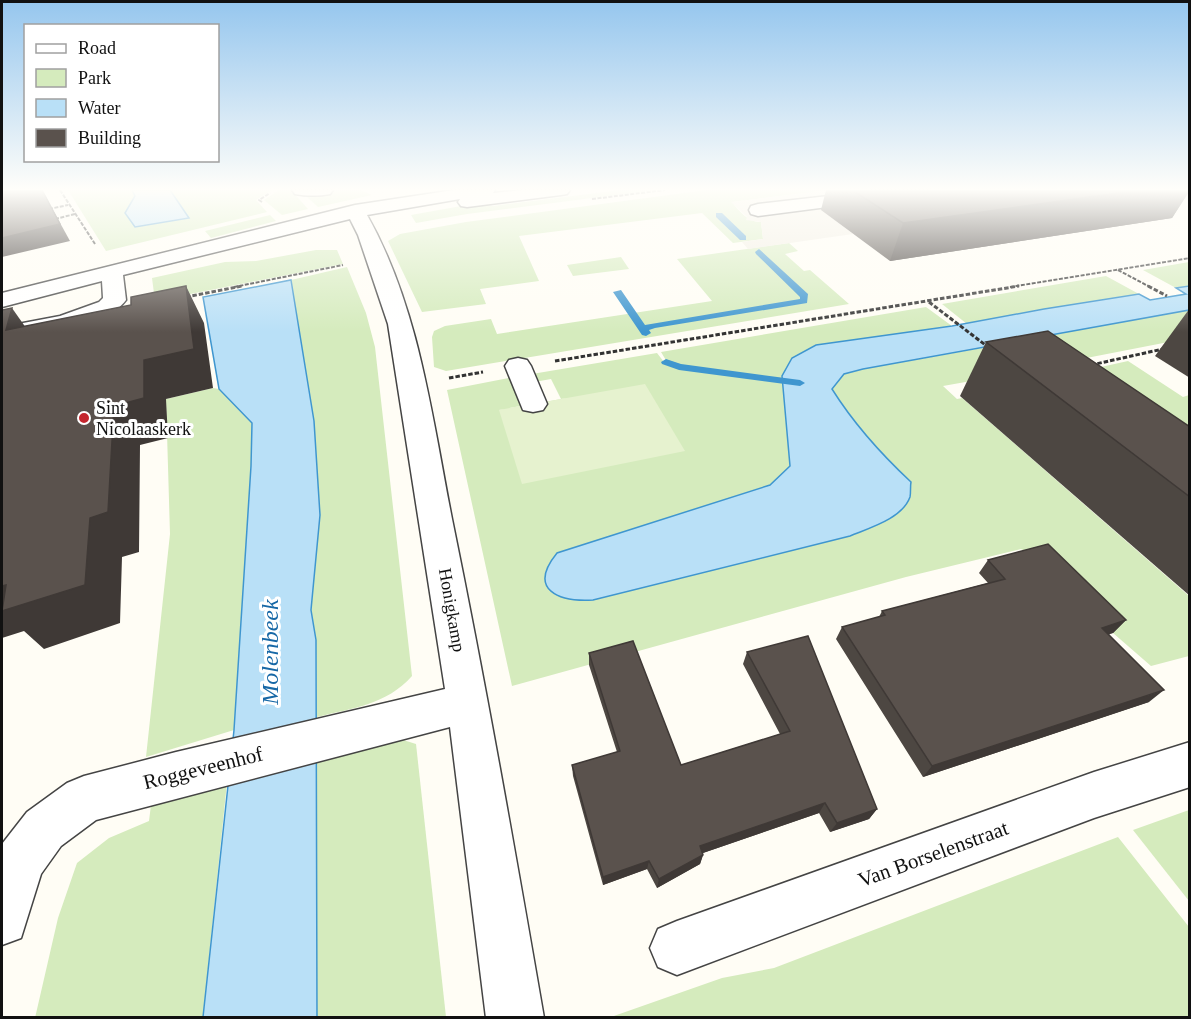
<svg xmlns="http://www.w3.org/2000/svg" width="1191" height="1019" viewBox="0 0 1191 1019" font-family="'Times New Roman',serif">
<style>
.green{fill:#d5ebbd}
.pitch{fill:#e6f2cf}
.plaza{fill:#f1ede2}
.water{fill:#b9e0f7;stroke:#3f96cf;stroke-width:1.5}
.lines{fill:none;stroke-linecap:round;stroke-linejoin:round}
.stream{fill:#3f96cf;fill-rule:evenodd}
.minor-casing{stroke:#444;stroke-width:3}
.path-far1{stroke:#333;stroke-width:2;stroke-dasharray:4 1.5;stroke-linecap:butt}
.path{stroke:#333;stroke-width:3;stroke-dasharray:4.5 2;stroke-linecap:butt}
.minor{fill:#fff;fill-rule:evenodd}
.wall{fill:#4d4742}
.shaded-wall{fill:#3f3936}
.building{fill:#5a524d;stroke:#3f3936;stroke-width:1.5}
.poi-dot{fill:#c4262e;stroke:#fff;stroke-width:2}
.labels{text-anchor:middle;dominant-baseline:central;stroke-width:6;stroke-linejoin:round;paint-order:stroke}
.poi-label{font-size:18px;fill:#111;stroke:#fff;text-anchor:start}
.street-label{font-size:18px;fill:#111;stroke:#fff}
.near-street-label{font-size:21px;fill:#111;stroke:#fff}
.near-water-label{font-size:24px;font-style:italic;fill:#1768a6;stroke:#fff}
</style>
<rect width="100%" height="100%" fill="#fffdf5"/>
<g class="green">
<polygon points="68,190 132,190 135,196 135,227 189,218 170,190 272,190 256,200 267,212 106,251"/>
<polygon points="279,190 291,190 308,209 282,215 264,200"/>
<polygon points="335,190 360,190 372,195 318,207 304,194"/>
<polygon points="620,190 655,190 467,214 416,223 411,215 478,203 493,206"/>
<path d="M706,190H829L732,202C738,210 749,223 761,222L763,239L733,243L702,213L519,236L539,281L480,289L486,304L422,312L388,241L400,234L466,222Z"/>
<polygon points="270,215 276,221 211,238 205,231"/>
<polygon points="789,243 798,251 785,254 804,271 810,270 849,304 446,371 434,367 432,337 434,331 445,326 491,319 497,334 712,301 677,259"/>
<polygon points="316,250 337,250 343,264 155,301 152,278 225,262 256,261"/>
<polygon points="621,257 629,269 573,276 567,265"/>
<polygon points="1189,262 1189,286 1176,288 1143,270"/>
<path d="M347,267L366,313L375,347L412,676C386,705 353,708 317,717L316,640L311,610L320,515L314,421L291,280Z"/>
<polygon points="1106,276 1139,294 1044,309 967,324 942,304"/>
<path d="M926,307L952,326L816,345L782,376L790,466L770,485L557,553L899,511L910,498L911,482C881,454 854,423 832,389L844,374L863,369L982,348L1016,373L943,386L957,399L962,398L1189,596V656L1151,666L1113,633L1038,557L1021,549L906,577L512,686L447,390L514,377L526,405L499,410L645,384L561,399L551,379L529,383L526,375L657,353L664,362H667L661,352Z"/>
<polygon points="1189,310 1189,338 1030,369 996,345"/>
<polygon points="1128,361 1183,397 1189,395 1189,446 1083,371"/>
<polygon points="213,388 219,389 252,422 251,466 234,730 146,757 170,534 166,399"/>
<polygon points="400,739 416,744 446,1017 317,1017 317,758"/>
<polygon points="227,782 203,1017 35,1018 58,918 77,863 109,838 149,821 151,805"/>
<polygon points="1189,810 1190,810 1189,901 1133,830"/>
<polygon points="1118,837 1189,927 1189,1017 611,1017 722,978 774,968"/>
</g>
<polygon class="pitch" points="645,384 685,451 522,484 499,410"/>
<polygon class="plaza" points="829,190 819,208 853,234 748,249 742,242 763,239 761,222 746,220 747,217 731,202"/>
<g class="water">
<polygon points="132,190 170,190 189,218 135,227 125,213 135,196"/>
<polygon points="291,280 314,421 320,515 311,610 316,640 317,1017 203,1017 234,730 251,466 252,423 219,389 203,297"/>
<path d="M1189,286V310L863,369L844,374L832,389C854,424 881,454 911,482C910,487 911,493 910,497C902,519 869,528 850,536L593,600C559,602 527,590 557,553L770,485L790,466L782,376L792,358L816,345L952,326L1044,309L1139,294L1150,300L1186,294L1176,288Z"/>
</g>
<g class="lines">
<g class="stream">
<polygon points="716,213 722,213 746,236 746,240 740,240 716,217"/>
<polygon points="759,249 808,294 807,303 655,328 649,330 651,333 646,336 642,335 613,292 621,290 645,325 800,299 800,297 756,254 755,252"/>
<polygon points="666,359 681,364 800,380 805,383 800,386 679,370 662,364 661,362"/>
</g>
<g class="minor-casing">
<g id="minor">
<path d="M292,190H333L330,194C319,196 306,196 295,194Z"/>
<path d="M454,190H495L493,193L523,190H570L567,194L561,195L467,207L461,206L458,202L460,199L367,215C419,307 432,417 452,519C486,685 515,851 544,1018H486L450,727L96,820L61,846L41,874L21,938L2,945V844L27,812L67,783L84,776L176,752L445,689L388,324L358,235L350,219L123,275L126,300C107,327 33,337 2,341V327L60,316L99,302L103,298L102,281L2,307V293L355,205Z"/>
<polygon points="881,190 929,190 926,194 920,195 758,216 751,214 749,210 751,206 758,204"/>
<polygon points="518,358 527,360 531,366 547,404 543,410 533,412 523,410 505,366 509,360"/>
<polygon points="1190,742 1190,787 1094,818 677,975 658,967 650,948 658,929 677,921 1094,772"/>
</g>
</g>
<g class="path-far1">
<polyline points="60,190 95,244"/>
<polyline points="592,199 665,190"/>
<polyline points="262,202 259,200 270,193"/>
<polyline points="49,209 68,205"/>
<polyline points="55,219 75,214"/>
<polyline points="1118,270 1150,287"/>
<polyline points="234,287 343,265"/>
<polyline points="1010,287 1190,258"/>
</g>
<g class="path">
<polyline points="1148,286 1167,296"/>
<polyline points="186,297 242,286"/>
<polyline points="929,302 988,347"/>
<polyline points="555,361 1019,286"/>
<polyline points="1091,365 1163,349"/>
<polyline points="449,378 483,372"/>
</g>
<use href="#minor" class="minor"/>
</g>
<g class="wall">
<polygon points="826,190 1190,190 1172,218 890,261 821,210"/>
<polygon points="1190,308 1190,378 1155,356"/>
<polygon points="986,342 1190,427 1190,596 960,396"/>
<polygon points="988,560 1126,620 1113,633 1109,634 1149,702 923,777 836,639 842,627 879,617 882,611 988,583 979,573"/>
<polygon points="747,652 877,809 869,819 830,832 819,813 703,853 703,855 700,864 657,888 647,869 603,885 573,776 572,765 617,752 589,665 589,653 681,765 780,734 743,664"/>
</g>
<g class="shaded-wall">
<polygon points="42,190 70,241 2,257 2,238"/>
<polygon points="1139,190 1190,190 1172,218 890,261 903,223"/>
<polygon points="186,286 204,323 213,388 166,399 168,438 140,445 139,552 122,557 120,623 44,649 24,631 2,638 2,586 6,585 90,518 114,406 144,360"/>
<polygon points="12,308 38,345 6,330"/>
<polygon points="1126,620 1113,633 1090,640 1102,628"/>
<polygon points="1164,690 1149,702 923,777 932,766"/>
<polygon points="825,803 819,813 697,855 700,846"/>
<polygon points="877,809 869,819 830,832 837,823"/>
<polygon points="703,855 700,864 657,888 659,879"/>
<polygon points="649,861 647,869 603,885 603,877"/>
</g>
<g class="building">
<polygon points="2,190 42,190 60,224 2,238"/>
<polygon points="852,190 1139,190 903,223"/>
<polygon points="186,286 194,349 144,360 144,398 114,406 108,512 90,518 85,585 2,611 6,585 2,586 2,310 12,308 6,330 131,305 131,297"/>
<polygon points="1048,331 1190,427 1190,497 986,342"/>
<polygon points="1048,544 1126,620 1102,628 1164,690 932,766 842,627 885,615 882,611 1005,579 988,560"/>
<polygon points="808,636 877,809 837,823 825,803 700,846 703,855 659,879 649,861 603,877 572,765 620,751 589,653 633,641 681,765 790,731 747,652"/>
</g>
<linearGradient id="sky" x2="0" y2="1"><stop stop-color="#95c6ee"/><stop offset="0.57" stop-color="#fffefa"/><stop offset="1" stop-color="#fffefa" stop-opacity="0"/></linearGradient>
<rect width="1191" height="332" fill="url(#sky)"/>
<circle class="poi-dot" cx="84" cy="418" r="6"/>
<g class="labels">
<g class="poi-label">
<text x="96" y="408">Sint<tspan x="96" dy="21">Nicolaaskerk</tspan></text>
</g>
<g class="street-label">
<text transform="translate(452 610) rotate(80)">Honigkamp</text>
</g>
<g class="near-street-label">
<text transform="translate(203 768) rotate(-14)">Roggeveenhof</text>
<text transform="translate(933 854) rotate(-20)">Van Borselenstraat</text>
</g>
<g class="near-water-label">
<text transform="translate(270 652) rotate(-90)">Molenbeek</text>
</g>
</g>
<rect width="1191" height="1019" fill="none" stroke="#111111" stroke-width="6"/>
<rect x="24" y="24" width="195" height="138" fill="#ffffff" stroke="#a0a0a0" stroke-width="1.5"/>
<rect x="36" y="44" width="30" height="9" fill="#ffffff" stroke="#a0a0a0" stroke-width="1.5"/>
<text x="78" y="54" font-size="18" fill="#111111">Road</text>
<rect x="36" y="69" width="30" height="18" fill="#d5ebbd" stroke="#a0a0a0" stroke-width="1.5"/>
<text x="78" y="84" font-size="18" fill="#111111">Park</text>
<rect x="36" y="99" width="30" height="18" fill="#b9e0f7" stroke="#a0a0a0" stroke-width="1.5"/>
<text x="78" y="114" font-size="18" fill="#111111">Water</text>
<rect x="36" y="129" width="30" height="18" fill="#5a524d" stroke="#a0a0a0" stroke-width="1.5"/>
<text x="78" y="144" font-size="18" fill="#111111">Building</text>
</svg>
